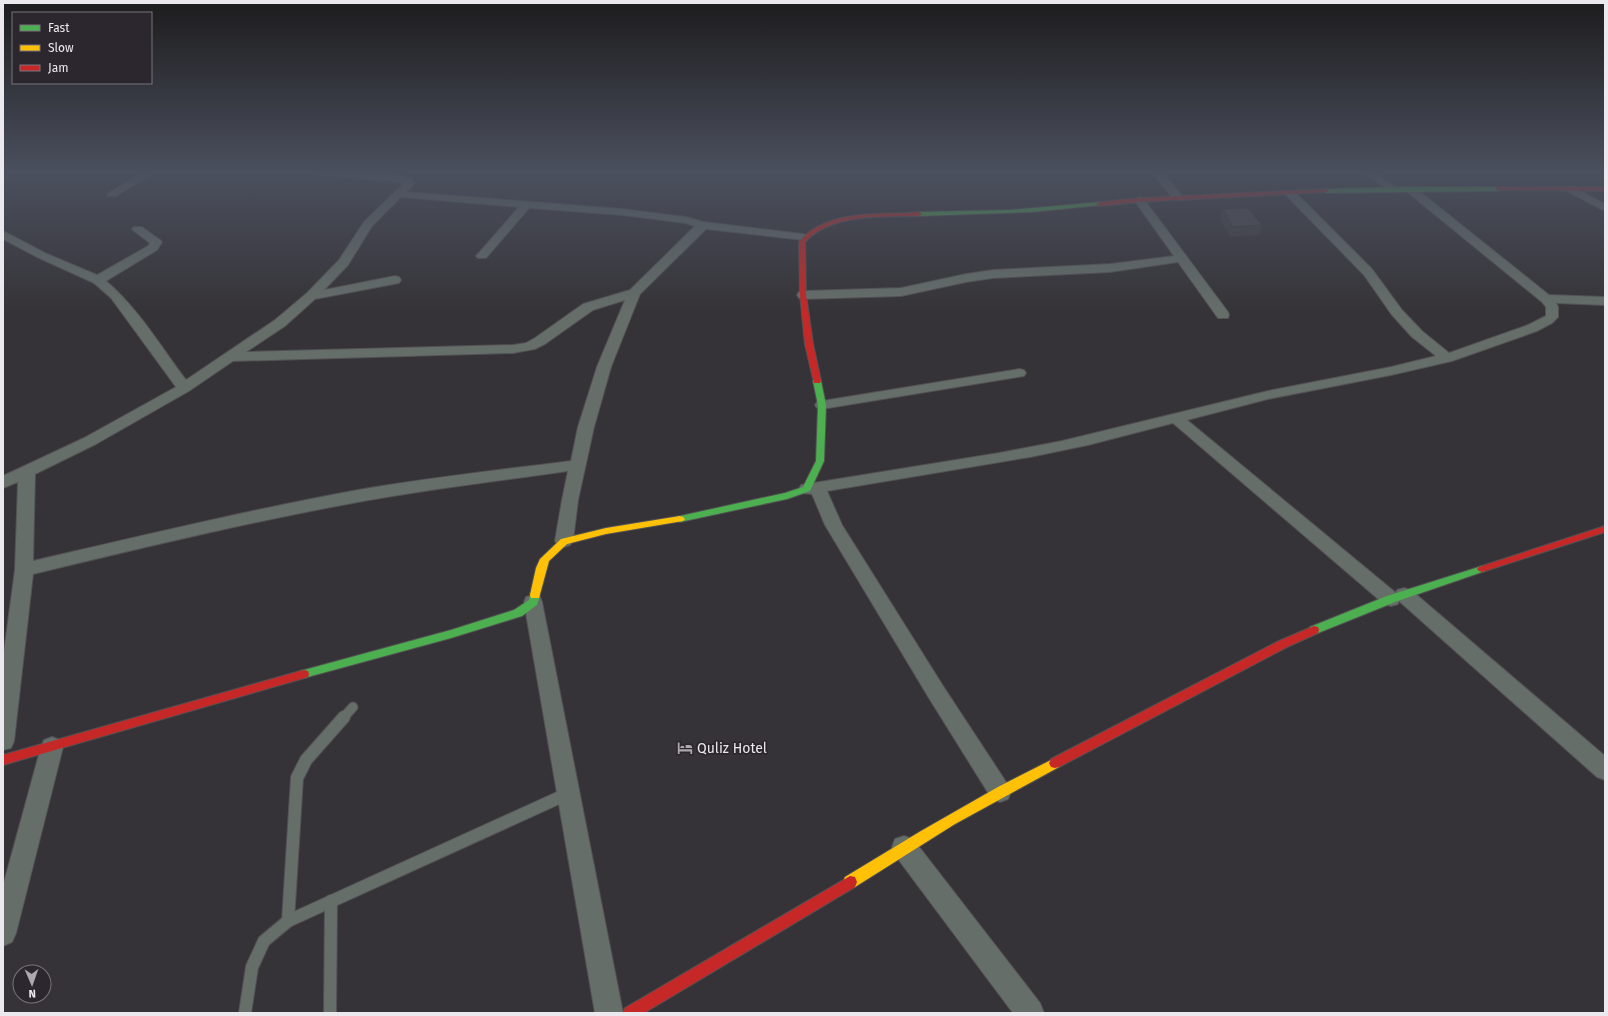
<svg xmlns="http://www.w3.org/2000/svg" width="1608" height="1016" viewBox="0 0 1608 1016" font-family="'Fira Sans',sans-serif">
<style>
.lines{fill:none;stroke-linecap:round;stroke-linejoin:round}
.lane-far1-casing{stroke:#525153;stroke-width:11}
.lane-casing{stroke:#525153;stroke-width:14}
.street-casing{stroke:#525153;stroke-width:2}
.fast-casing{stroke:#525153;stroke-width:2}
.slow-casing{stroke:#525153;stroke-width:2}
.jam-casing{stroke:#525153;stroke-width:2}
.lane-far1{stroke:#666e6a;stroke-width:9}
.lane{stroke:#666e6a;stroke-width:12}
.street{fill:#666e6a;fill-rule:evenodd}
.fast{fill:#4caf50;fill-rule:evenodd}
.slow{fill:#ffc107;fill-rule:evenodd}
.jam{fill:#c62828;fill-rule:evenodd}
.wall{fill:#403e41}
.building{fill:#4a484c;stroke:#343235}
.labels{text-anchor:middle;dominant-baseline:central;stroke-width:3.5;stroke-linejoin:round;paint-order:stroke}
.near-poi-label{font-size:14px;fill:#ece9ee;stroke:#2c272f;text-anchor:start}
</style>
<rect width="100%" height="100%" fill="#353337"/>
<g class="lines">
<g class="lane-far1-casing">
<polyline id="lane-far1" points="343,718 353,707"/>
</g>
<g class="lane-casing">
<g id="lane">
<polyline points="288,921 297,778 306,760 344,717"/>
<polyline points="245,1013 252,967 264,941 288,921 567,794"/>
<polyline points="330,1013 331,901"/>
</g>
</g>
<g class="street-casing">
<g id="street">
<polygon points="145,171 157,171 116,196 108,196 107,194"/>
<path d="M309,171H342L407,177L411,178L415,183L407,192L622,209L686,217L704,222L803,234L807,235L809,237L807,239L803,240L706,229L640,294L611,367L594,427L578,500L573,541L570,545L564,547L558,545L555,541L562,500L568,471C498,481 428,489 358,502C249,522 141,548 33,574L14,741L11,748L3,750V659L15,570L18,482L3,488V476L84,438L176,387L122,313L111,298L94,283L37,257L3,239V231L45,253L97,275L148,246L150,243L134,231L132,229L134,227H142L160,240L162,242L157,250L106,281C138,308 161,347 186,380L275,320L307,293L339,260L364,222L404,183L314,174ZM401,197L519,207L478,254L476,256L478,258H486L529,208L622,215L685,223L695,226L630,290L583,304L535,338L526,343L513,345L246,352L285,326L315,299L399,283L401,280L399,277L395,276L324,290L348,265L372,226ZM625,300L597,367L578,427L571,461C500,470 429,478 358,490C249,510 141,536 33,561L35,474L96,444L189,391L233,361L513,353L535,349L545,344L593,310Z"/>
<polygon points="1151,171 1161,171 1182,196 1183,198 1182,200 1174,200"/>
<polygon points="1360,171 1371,171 1401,190 1400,192 1392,192"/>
<polygon points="1410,186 1414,187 1549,295 1605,297 1605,305 1556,303 1558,307 1558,317 1552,323 1537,331 1452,361 1391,375 1268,399 1187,420 1396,593 1397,590 1404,588 1411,590 1605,756 1605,780 1597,777 1399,601 1398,604 1391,606 1384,604 1173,423 1088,445 1030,457 827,491 842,525 943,686 1008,785 1011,792 1008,799 1000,802 992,799 929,698 825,525 812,494 801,493 799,489 801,485 999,453 1062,441 1268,391 1391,367 1436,356 1412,337 1392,315 1364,275 1286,195 1285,193 1286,191 1294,191 1372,269 1402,310 1422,331 1449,353 1528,325 1546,316 1546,307 1542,302 1406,191 1405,189 1406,187"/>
<polygon points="1571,186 1605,204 1605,211 1567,191 1566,189 1567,187"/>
<polygon points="1139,197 1143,198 1228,312 1229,315 1228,318 1218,318 1178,262 1110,272 993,278 966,282 901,296 803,299 799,298 797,295 799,292 803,291 901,288 966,274 993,270 1110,264 1174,256 1134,200"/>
<polygon points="1019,369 1024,370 1026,373 1024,376 822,409 817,408 815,405 817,402 822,401"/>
<polygon points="533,595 540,597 542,602 623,1013 595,1013 524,602 526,597"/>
<polygon points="52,737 60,740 63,747 16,933 12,942 3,946 3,886 41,747 44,740"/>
<polygon points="904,836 913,839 1040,1003 1044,1013 1013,1013 895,855 892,847 895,839"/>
</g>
</g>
<g class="fast-casing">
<g id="fast">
<polygon points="1410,187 1498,187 1501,189 1498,191 1326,193 1323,191 1326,189"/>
<polygon points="1100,202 1103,204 1102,205 1032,212 919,216 916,214 919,212 1010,210"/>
<polygon points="814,379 820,379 821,381 826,405 824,461 810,491 787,499 680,522 677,521 675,519 677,517 680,516 785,493 803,487 816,461 818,405 813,381"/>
<polygon points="1482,566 1485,567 1487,569 1485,571 1395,602 1318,633 1314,634 1310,633 1309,630 1310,627 1387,596"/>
<polygon points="535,591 539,592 540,595 537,605 522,616 451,638 304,678 300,677 299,674 300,671 304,670 451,630 514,610 529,600 531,592"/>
</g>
</g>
<g class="slow-casing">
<g id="slow">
<polygon points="680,516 683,517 685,519 683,521 606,534 567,544 549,561 539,598 531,598 530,595 536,568 540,559 561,539 606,528"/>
<polygon points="1055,758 1059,759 1061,763 1059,767 955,824 855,887 850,888 845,887 843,882 845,877 921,831 998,787"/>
</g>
</g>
<g class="jam-casing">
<g id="jam">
<polygon points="1498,187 1605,187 1605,191 1496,190 1496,188"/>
<polygon points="1326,189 1329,191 1328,192 1139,202 1100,206 1097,204 1100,202 1139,198"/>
<path d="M906,213L919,212L922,214L919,216C882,217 832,213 805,242L806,295L813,344L821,381L820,383H814L805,344L800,295L799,242C823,212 871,214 906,213Z"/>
<polygon points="1605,526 1605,532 1482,572 1479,571 1477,569 1479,567"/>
<polygon points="1314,626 1318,627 1319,630 1318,633 1287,647 1059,767 1055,768 1051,767 1049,763 1051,759 1279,641"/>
<polygon points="304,670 308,671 309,674 308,677 3,765 3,755"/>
<polygon points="850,876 855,877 857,882 855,887 644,1013 623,1013 625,1008"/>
</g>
</g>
<use href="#lane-far1" class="lane-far1"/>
<use href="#lane" class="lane"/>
<use href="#street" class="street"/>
<use href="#fast" class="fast"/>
<use href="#slow" class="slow"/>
<use href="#jam" class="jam"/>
</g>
<polygon class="wall" points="1223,209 1262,225 1259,235 1230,237 1220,219"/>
<polygon class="building" points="1248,208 1262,225 1233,227 1223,209"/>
<linearGradient id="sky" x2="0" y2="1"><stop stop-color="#1d1c1e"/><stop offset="0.55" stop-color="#4b505e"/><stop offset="1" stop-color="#4b505e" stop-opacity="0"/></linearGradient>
<rect width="1608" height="313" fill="url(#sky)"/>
<defs>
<g id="hotel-bare" transform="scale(1.2)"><path d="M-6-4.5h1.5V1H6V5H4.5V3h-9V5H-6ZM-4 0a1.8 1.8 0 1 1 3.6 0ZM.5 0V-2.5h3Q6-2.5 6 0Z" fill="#aca9ae" stroke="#2c272f" stroke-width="2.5" paint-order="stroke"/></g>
</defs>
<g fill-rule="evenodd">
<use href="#hotel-bare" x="685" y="748"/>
</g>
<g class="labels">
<g class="near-poi-label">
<text x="697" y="748">Quliz Hotel</text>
</g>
</g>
<rect width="1608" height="1016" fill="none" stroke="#ece9ee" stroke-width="8"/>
<rect x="12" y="12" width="140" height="72" fill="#2c272f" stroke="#79757b"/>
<rect x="20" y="25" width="20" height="6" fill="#4caf50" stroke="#79757b"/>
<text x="48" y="32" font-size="12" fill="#ece9ee">Fast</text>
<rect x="20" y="45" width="20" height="6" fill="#ffc107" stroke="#79757b"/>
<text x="48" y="52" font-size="12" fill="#ece9ee">Slow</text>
<rect x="20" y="65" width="20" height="6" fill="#c62828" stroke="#79757b"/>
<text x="48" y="72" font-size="12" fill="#ece9ee">Jam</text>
<g transform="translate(32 984) rotate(178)"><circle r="19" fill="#2c272f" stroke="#79757b"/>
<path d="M0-3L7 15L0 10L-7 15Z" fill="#aca9ae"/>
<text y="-6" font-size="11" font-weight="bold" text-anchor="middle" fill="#ece9ee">N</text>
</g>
</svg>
